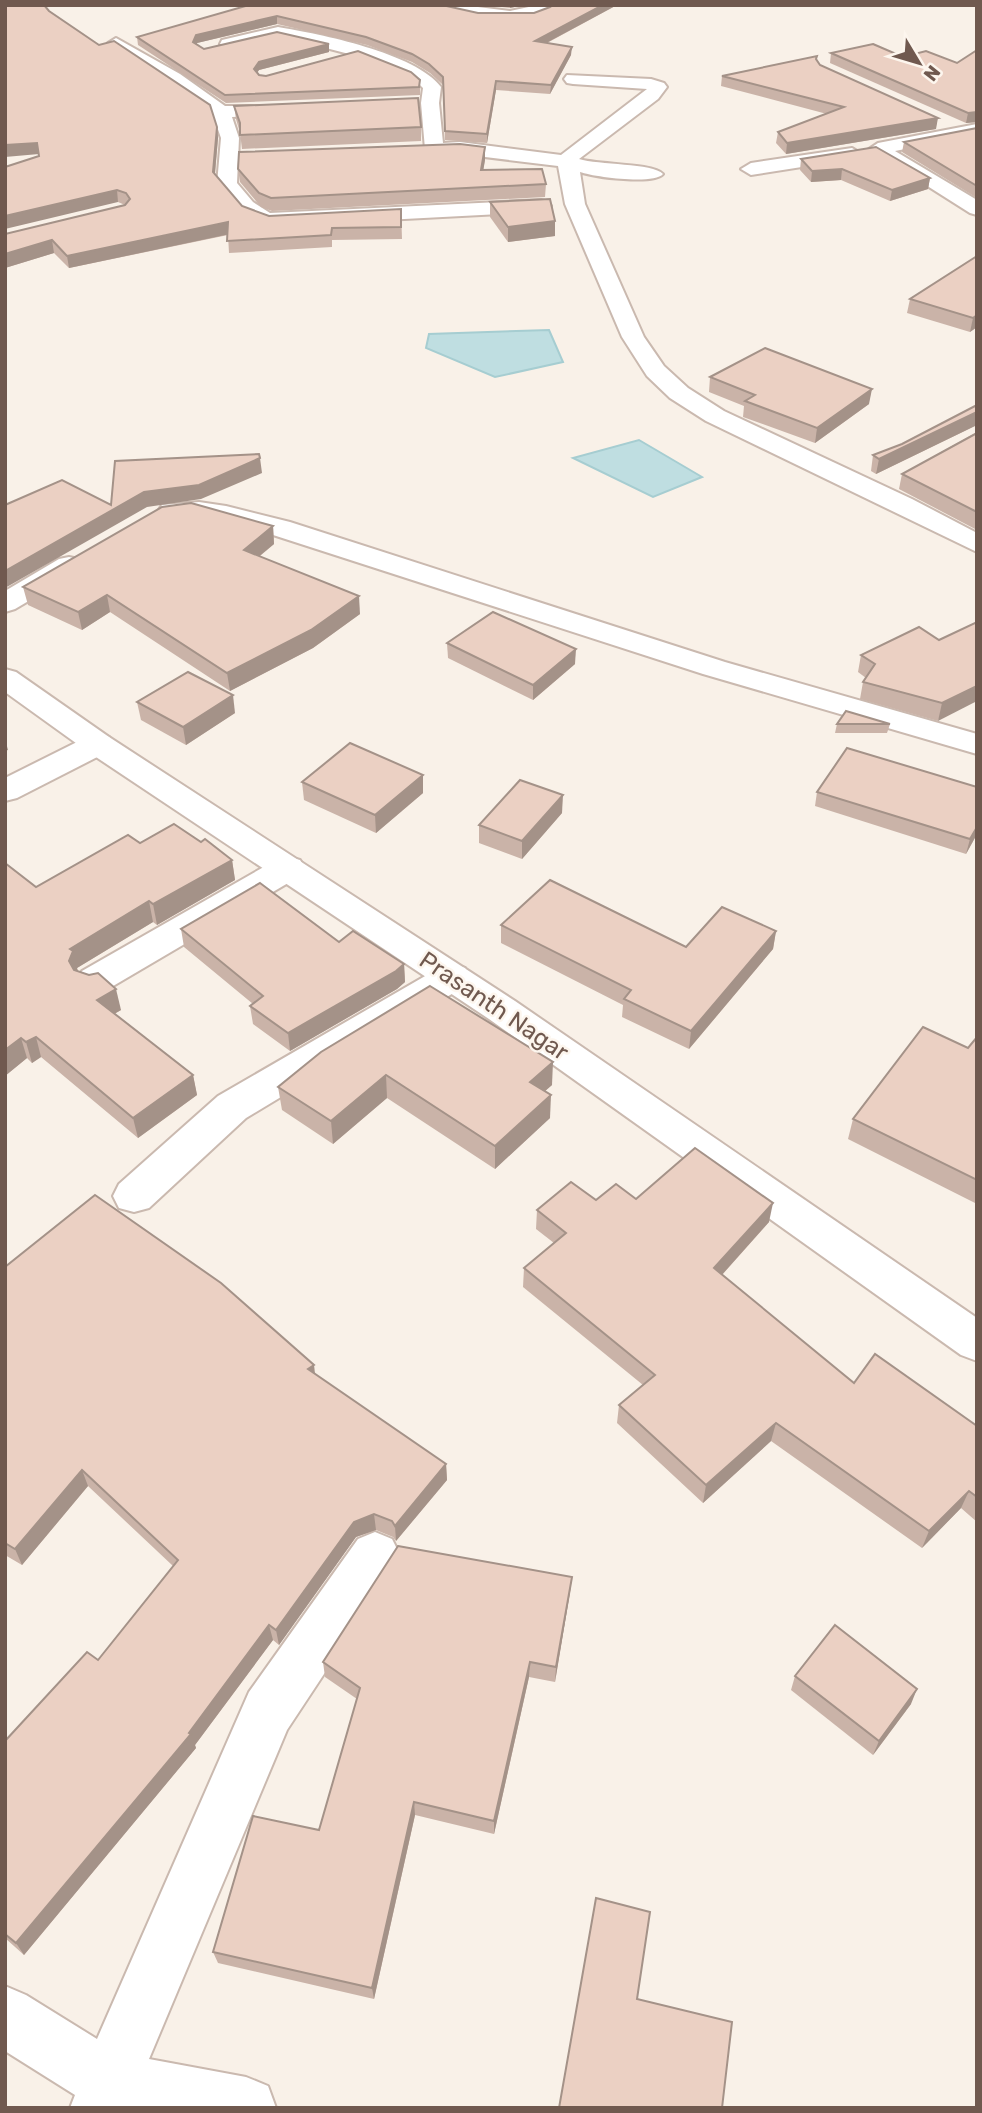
<svg xmlns="http://www.w3.org/2000/svg" width="982" height="2113" viewBox="0 0 982 2113" font-family="Rubik,sans-serif">
<style>
.water{fill:#bfdee1;stroke:#a6cdd1;stroke-width:2}
.lines{fill:none;stroke-linecap:round;stroke-linejoin:round}
.minor-casing{stroke:#cab9af;stroke-width:4}
.tertiary-casing{stroke:#cab9af;stroke-width:4}
.minor{fill:#fff;fill-rule:evenodd}
.tertiary{fill:#fff;fill-rule:evenodd}
.wall{fill:#cab3a8}
.shaded-wall{fill:#a49288}
.building{fill:#ebd0c3;stroke:#a49288;stroke-width:2}
.labels{text-anchor:middle;dominant-baseline:central;stroke-width:5;stroke-linejoin:round;paint-order:stroke}
.street-label{font-size:24px;fill:#70594f;stroke:#fdf6ee}
</style>
<rect width="100%" height="100%" fill="#f9f1e8"/>
<g class="water">
<polygon points="549,330 563,362 495,377 426,348 429,334"/>
<polygon points="639,440 702,477 653,497 573,458"/>
</g>
<g class="lines">
<g class="minor-casing">
<g id="minor">
<path d="M428,5H462L510,11L538,5H560C533,32 464,17 430,8Z"/>
<path d="M278,27C320,34 416,53 441,87L439,103L443,143L460,142L561,155L647,89L573,84L567,83L564,79L567,75L651,79L664,83L667,87L658,99L579,159C598,165 653,163 663,174C654,185 594,177 580,172L585,204L644,337L664,366L688,388L724,411L912,499L977,533V552L706,421L670,398L647,376L622,337L565,204L558,166L460,154L427,153L425,149L421,103L423,88L413,78L394,70L353,55L295,40L278,37L228,49L220,44L222,40Z"/>
<path d="M116,38L180,74L225,106H292L295,110L292,114L286,115L232,117L239,138L237,183L253,202L270,213L541,200L548,202L551,206L548,210L541,212L270,226C245,220 232,204 217,184L221,138L213,115L168,82L110,47L108,43Z"/>
<polygon points="977,124 977,135 895,151 977,200 977,215 970,213 869,149 878,143"/>
<polygon points="852,148 862,154 859,158 751,175 741,169 751,163"/>
<polygon points="199,502 226,506 290,522 725,662 977,734 977,754 703,674 270,534 213,520 162,517 158,511 162,505"/>
<polygon points="69,557 79,559 83,565 79,571 15,609 5,612 5,591 59,559"/>
<polygon points="98,734 109,737 114,744 109,751 17,798 5,801 5,778 87,737"/>
<polygon points="288,857 300,860 305,868 300,876 108,989 95,993 82,989 77,980 82,971 276,860"/>
<polygon points="452,964 465,968 470,977 465,986 246,1118 149,1208 134,1212 119,1208 113,1196 119,1184 218,1096 439,968"/>
<polygon points="375,1532 392,1539 400,1555 392,1571 287,1730 149,2059 246,2077 268,2086 276,2108 70,2108 75,2095 5,2051 5,1986 26,1995 97,2039 249,1692 358,1539"/>
</g>
</g>
<g class="tertiary-casing">
<polygon id="tertiary" points="5,669 16,672 109,737 515,1001 977,1318 977,1361 961,1355 489,1019 87,751 5,692"/>
</g>
<use href="#minor" class="minor"/>
<use href="#tertiary" class="tertiary"/>
</g>
<g class="wall">
<polygon points="249,5 478,13 534,13 550,7 553,5 617,5 547,43 571,55 550,94 496,90 487,143 445,140 443,85 430,73 412,62 367,45 277,24 197,43 197,45 204,49 329,44 329,52 259,70 257,73 259,75 266,76 420,80 420,95 226,103 138,45 137,37"/>
<polygon points="485,5 524,5 510,8"/>
<polygon points="49,11 217,127 218,138 215,174 242,206 269,216 401,209 402,239 332,240 332,247 229,253 228,235 69,268 54,253 5,268 5,234 125,205 118,202 39,156"/>
<polygon points="831,53 903,57 957,63 977,122 966,123 830,63"/>
<polygon points="817,60 820,65 936,129 786,154 776,143 778,132 827,114 721,86 722,76"/>
<polygon points="234,106 421,127 421,141 242,149 240,133 236,119"/>
<polygon points="977,128 977,198 902,152 904,142"/>
<polygon points="485,147 485,160 483,170 546,184 545,197 272,211 261,207 240,182 238,169"/>
<polygon points="801,159 930,178 928,189 890,201 841,180 811,182 800,170"/>
<polygon points="490,202 555,236 508,242 490,217"/>
<polygon points="977,256 977,327 970,332 907,313 910,299"/>
<polygon points="710,377 869,404 815,443 743,417 744,406 709,392"/>
<polygon points="977,405 977,425 876,474 871,471 873,455 902,444"/>
<polygon points="977,432 977,530 899,489 902,474"/>
<polygon points="273,526 274,544 260,556 360,614 313,648 230,691 110,612 82,630 28,605 23,587"/>
<polygon points="977,622 938,721 860,699 863,682 866,678 858,672 861,655 939,640"/>
<polygon points="447,643 575,664 533,700 448,658"/>
<polygon points="137,702 235,713 186,745 141,720"/>
<polygon points="837,724 890,724 887,733 835,733"/>
<polygon points="302,782 423,793 376,833 304,800"/>
<polygon points="817,792 977,834 966,854 815,806"/>
<polygon points="562,813 522,859 479,843 479,825"/>
<polygon points="201,842 232,860 235,880 157,925 153,922 77,968 78,971 121,1010 114,1014 193,1075 197,1095 138,1138 41,1057 32,1063 27,1058 5,1076 5,863 36,887 140,843"/>
<polygon points="501,925 686,947 776,931 773,949 689,1049 622,1017 623,1005 501,943"/>
<polygon points="181,929 339,942 404,964 405,982 397,989 290,1051 253,1024 250,1006 253,1004 184,947"/>
<polygon points="977,1037 977,1204 848,1139 853,1119 968,1048"/>
<polygon points="321,1052 552,1085 545,1091 550,1118 495,1169 387,1098 333,1144 282,1110 278,1087"/>
<polygon points="636,1199 769,1222 722,1275 854,1383 977,1426 977,1522 961,1508 922,1548 771,1441 703,1503 617,1423 619,1405 643,1385 523,1287 524,1268 554,1243 536,1229 537,1210 596,1200"/>
<polygon points="5,1267 315,1374 446,1464 447,1480 396,1541 393,1537 376,1530 356,1537 279,1645 273,1640 195,1745 196,1748 24,1955 5,1938 5,1741 98,1660 173,1566 88,1486 22,1565 5,1555"/>
<polygon points="572,1577 570,1592 555,1682 529,1677 494,1834 415,1815 374,1999 218,1963 213,1952 319,1830 357,1699 325,1677 323,1662"/>
<polygon points="795,1676 911,1704 873,1755 791,1690"/>
</g>
<g class="shaded-wall">
<polygon points="510,5 524,5 510,8"/>
<polygon points="603,5 617,5 535,49 535,41"/>
<polygon points="277,16 277,24 197,43 193,51 193,42 196,35"/>
<polygon points="329,44 329,52 259,70 254,77 254,69 259,62"/>
<polygon points="572,47 571,55 550,94 551,85"/>
<polygon points="496,81 496,90 487,143 487,134"/>
<polygon points="977,112 977,122 966,123 968,113"/>
<polygon points="938,118 936,129 786,154 787,143"/>
<polygon points="217,127 218,138 214,184 213,172"/>
<polygon points="37,143 39,154 5,157 5,145"/>
<polygon points="485,147 485,160 481,184 481,170"/>
<polygon points="842,169 841,180 811,182 812,171"/>
<polygon points="930,178 928,189 890,201 892,190"/>
<polygon points="117,190 118,202 5,229 5,216"/>
<polygon points="555,221 555,236 508,242 508,227"/>
<polygon points="228,222 230,234 69,268 67,256"/>
<polygon points="52,240 54,253 5,268 5,254"/>
<polygon points="977,315 977,327 970,332 973,318"/>
<polygon points="872,389 869,404 815,443 817,428"/>
<polygon points="977,412 977,425 876,474 879,459"/>
<polygon points="260,458 262,473 201,499 147,507 5,588 5,571 144,492"/>
<polygon points="273,526 274,544 246,567 244,550"/>
<polygon points="107,595 110,612 82,630 78,612"/>
<polygon points="359,596 360,614 313,648 230,691 227,673"/>
<polygon points="576,649 575,664 533,700 533,685"/>
<polygon points="977,686 977,701 938,721 942,703"/>
<polygon points="233,695 235,713 186,745 183,727"/>
<polygon points="5,739 8,750 5,751"/>
<polygon points="423,775 423,793 376,833 375,815"/>
<polygon points="563,795 562,813 522,859 522,841"/>
<polygon points="977,827 977,834 966,854 970,839"/>
<polygon points="232,860 235,880 157,925 153,904"/>
<polygon points="149,901 153,922 77,968 78,972 75,981 69,961 70,949"/>
<polygon points="776,931 773,949 689,1049 691,1031"/>
<polygon points="404,964 405,982 397,989 290,1051 288,1033"/>
<polygon points="116,989 121,1010 102,1021 97,1000"/>
<polygon points="36,1037 41,1057 32,1063 26,1042"/>
<polygon points="21,1038 27,1058 5,1076 5,1050"/>
<polygon points="553,1062 552,1085 529,1105 530,1082"/>
<polygon points="193,1075 197,1095 138,1138 133,1118"/>
<polygon points="386,1075 387,1098 333,1144 331,1121"/>
<polygon points="551,1095 550,1118 495,1169 495,1146"/>
<polygon points="773,1203 769,1222 711,1287 714,1268"/>
<polygon points="314,1365 316,1382 308,1369"/>
<polygon points="776,1423 771,1441 703,1503 706,1485"/>
<polygon points="446,1464 447,1480 396,1541 395,1526"/>
<polygon points="82,1470 88,1486 22,1565 15,1549"/>
<polygon points="969,1491 961,1508 922,1548 929,1531"/>
<polygon points="374,1514 376,1530 356,1537 279,1645 276,1630 354,1522"/>
<polygon points="572,1577 570,1592 555,1682 556,1667"/>
<polygon points="269,1625 273,1640 195,1745 196,1748 24,1955 16,1943 189,1733"/>
<polygon points="530,1662 529,1677 494,1834 494,1821"/>
<polygon points="917,1689 911,1704 873,1755 879,1741"/>
<polygon points="414,1802 415,1815 374,1999 372,1988"/>
</g>
<g class="building">
<polygon points="5,5 44,5 49,11 99,45 114,41 210,105 217,127 213,172 242,206 269,216 401,209 401,227 332,228 331,235 227,241 228,222 67,256 52,240 5,254 5,234 125,205 130,199 126,193 117,190 5,216 5,167 39,156 37,143 5,145"/>
<polygon points="249,5 442,5 478,13 534,13 550,7 553,5 603,5 535,41 572,47 551,85 496,81 487,134 445,131 443,77 429,64 412,54 366,37 277,16 196,35 193,42 204,49 277,32 329,44 259,62 254,69 259,75 266,76 358,51 411,72 420,80 419,87 225,95 137,37"/>
<polygon points="873,44 903,57 926,51 957,63 977,50 977,112 968,113 831,53"/>
<polygon points="817,56 816,59 820,65 938,118 787,143 778,132 844,107 722,76"/>
<polygon points="418,98 421,127 240,135 240,123 234,106"/>
<polygon points="977,128 977,186 904,142"/>
<polygon points="460,144 485,147 481,170 542,169 546,184 271,198 259,193 238,169 239,152"/>
<polygon points="876,147 930,178 892,190 842,169 812,171 801,159"/>
<polygon points="550,199 555,221 508,227 490,202"/>
<polygon points="977,256 977,315 973,318 910,299"/>
<polygon points="765,348 872,389 817,428 745,401 755,395 710,377"/>
<polygon points="977,405 977,412 879,459 873,455 902,444"/>
<polygon points="977,433 977,512 902,474"/>
<polygon points="259,454 260,458 199,485 144,492 5,571 5,505 62,480 111,505 115,461"/>
<polygon points="191,503 273,526 244,550 359,596 311,630 227,673 107,595 78,612 23,587 162,507"/>
<polygon points="493,612 576,649 533,685 447,643"/>
<polygon points="977,622 977,686 942,703 863,682 875,664 861,655 919,627 939,640"/>
<polygon points="188,672 233,695 183,727 137,702"/>
<polygon points="846,711 890,724 837,724"/>
<polygon points="350,743 423,775 375,815 302,782"/>
<polygon points="847,748 977,787 977,827 970,839 817,792"/>
<polygon points="520,780 563,795 522,841 479,825"/>
<polygon points="174,824 201,842 205,839 232,860 153,904 149,901 70,949 73,951 69,961 74,970 89,975 98,973 116,989 97,1000 193,1075 133,1118 36,1037 26,1042 21,1038 5,1050 5,863 36,887 128,835 140,843"/>
<polygon points="550,880 686,947 722,907 776,931 691,1031 624,999 631,990 501,925"/>
<polygon points="260,883 339,942 353,931 404,964 396,971 288,1033 250,1006 263,996 181,929"/>
<polygon points="430,986 553,1062 530,1082 551,1095 495,1146 386,1075 331,1121 278,1087 321,1052"/>
<polygon points="923,1027 968,1048 977,1037 977,1180 853,1119"/>
<polygon points="695,1148 773,1203 714,1268 854,1383 875,1354 977,1426 977,1497 969,1491 929,1531 776,1423 706,1485 619,1405 655,1375 524,1268 566,1233 537,1210 571,1182 596,1200 616,1184 636,1199"/>
<polygon points="95,1195 221,1283 314,1365 308,1369 446,1464 395,1526 392,1521 374,1514 354,1522 276,1630 269,1625 189,1733 191,1734 16,1943 5,1934 5,1741 87,1652 98,1660 178,1560 82,1470 15,1549 5,1543 5,1267"/>
<polygon points="398,1546 572,1577 556,1667 530,1662 494,1821 414,1802 372,1988 213,1952 253,1816 319,1830 360,1688 323,1662"/>
<polygon points="835,1625 917,1689 879,1741 795,1676"/>
<polygon points="596,1898 650,1912 637,1999 732,2022 722,2108 559,2108"/>
</g>
<g class="labels">
<g class="street-label">
<text transform="translate(494 1006) rotate(34)">Prasanth Nagar</text>
</g>
</g>
<rect width="982" height="2113" fill="none" stroke="#70594f" stroke-width="14"/>
<g transform="translate(919 63) rotate(128)" stroke="#fdf6ee" stroke-width="5" paint-order="stroke">
<path d="M0-5L12 26L0 18L-12 26Z" fill="#70594f"/>
<text y="-10" font-size="19" font-weight="bold" text-anchor="middle" fill="#70594f">N</text>
</g>
</svg>
